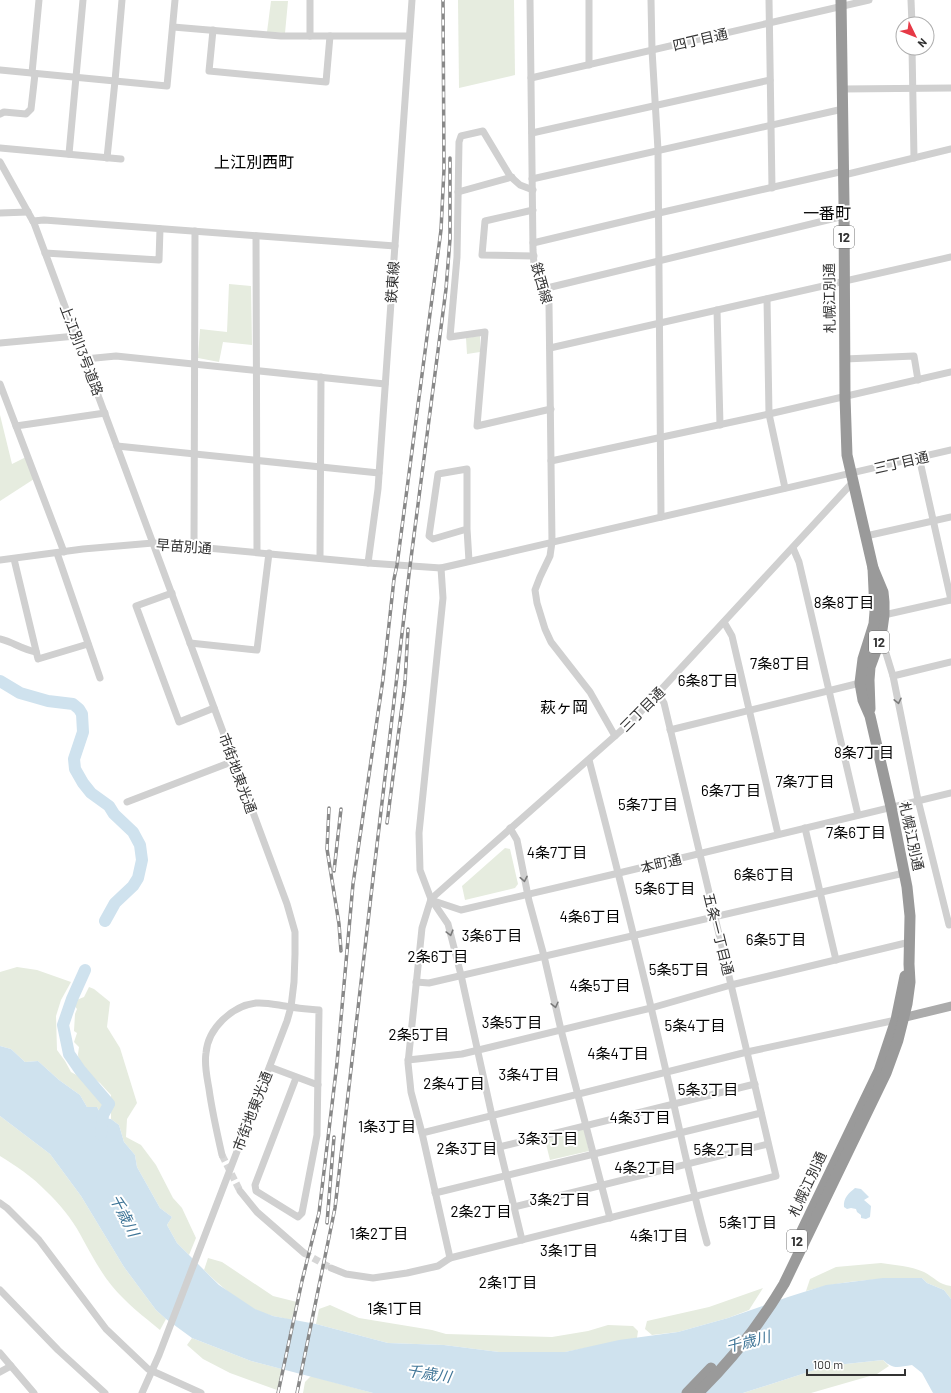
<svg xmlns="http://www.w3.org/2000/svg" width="951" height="1393" viewBox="0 0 951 1393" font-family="Barlow,'Noto Sans JP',sans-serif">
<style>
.green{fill:#e6ecdf}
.water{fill:#cfe2ee}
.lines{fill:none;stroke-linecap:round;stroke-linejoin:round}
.river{stroke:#cfe2ee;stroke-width:12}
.minor-tunnel{stroke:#d6d6d6;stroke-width:7;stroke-dasharray:7 3.5;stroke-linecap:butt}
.minor{stroke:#d0d0d0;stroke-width:7}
.major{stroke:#ababab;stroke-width:9}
.highway{stroke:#9a9a9a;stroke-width:11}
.rail-casing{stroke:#888;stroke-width:3.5}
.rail{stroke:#fff;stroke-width:2;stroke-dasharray:6;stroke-linecap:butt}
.oneway{stroke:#7a7a7a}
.labels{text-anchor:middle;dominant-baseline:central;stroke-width:4;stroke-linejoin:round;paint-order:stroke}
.shield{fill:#fff;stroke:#707070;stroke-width:1}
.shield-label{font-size:13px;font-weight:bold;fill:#333}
.street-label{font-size:14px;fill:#333;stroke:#fff}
.neighbourhood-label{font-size:15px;fill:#000;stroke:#fff}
.water-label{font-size:15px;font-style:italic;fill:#3f7597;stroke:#fff}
.quarter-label{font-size:16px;fill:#000;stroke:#fff}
</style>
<rect width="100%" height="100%" fill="#fff"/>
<g class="green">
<polygon points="458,0 514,0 515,75 459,88"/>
<polygon points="271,1 288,1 285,33 267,32"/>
<polygon points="229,284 251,286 252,345 223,342 219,362 198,358 200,329 227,332"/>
<polygon points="480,336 480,352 467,354 466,338"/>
<polygon points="0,415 12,464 26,457 34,479 0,501"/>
<polygon points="505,848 510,849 518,884 515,888 465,900 462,886"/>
<polygon points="17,967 37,970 71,982 61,1000 56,1016 57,1050 65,1061 71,1072 82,1078 91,1088 93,1093 98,1096 106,1105 101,1114 97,1107 87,1107 80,1095 59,1080 38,1061 25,1062 11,1049 0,1046 0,972"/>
<polygon points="89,987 94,989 110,1002 107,1027 120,1048 137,1103 127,1119 126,1137 141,1145 156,1165 173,1198 182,1208 196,1238 189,1255 177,1243 167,1225 172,1217 160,1208 137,1167 135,1155 124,1142 119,1125 111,1119 111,1095 100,1083 86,1072 79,1064 78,1054 79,1047 74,1042 77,1033 74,1031 75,1014 77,1009 74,1005 74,1001 84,997"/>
<path d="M0,1116L50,1154L81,1196L124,1267L156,1310L166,1319L160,1330C143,1316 126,1303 112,1286C99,1270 90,1252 80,1234C72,1219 59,1203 46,1191C33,1177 16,1166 0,1156Z"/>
<polygon points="584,1129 589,1151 550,1160 545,1140"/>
<path d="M208,1258L222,1262L273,1296L297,1302L291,1320C279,1317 265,1315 254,1309C236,1299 219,1285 204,1270Z"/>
<path d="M881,1263C895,1265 910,1266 924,1272C934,1277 939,1285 951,1286V1299L944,1290L927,1283L922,1278C883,1278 844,1280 806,1291L810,1279L836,1267Z"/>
<polygon points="763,1288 749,1310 728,1318 678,1332 652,1335 645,1329 647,1321 709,1307"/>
<polygon points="330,1305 359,1318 432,1330 446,1334 552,1337 588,1331 608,1325 633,1326 638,1331 637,1338 565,1352 499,1352 444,1345 388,1343 316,1324 319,1309"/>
<polygon points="192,1338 251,1361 282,1369 277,1390 230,1373 203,1359 187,1345"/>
<polygon points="883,1360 889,1366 877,1374 811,1393 743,1393 827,1366"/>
<polygon points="311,1376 373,1393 303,1393 305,1382"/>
</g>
<g class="water">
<path d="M0,1046L11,1049L25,1062L38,1061L59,1080L80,1095L87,1107H97L103,1118L111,1119L119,1125L124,1142L135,1155L137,1167L160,1208L172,1217L167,1225L177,1243L219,1285L255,1309L273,1316L316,1324L388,1343L444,1345L499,1352H565L619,1340L678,1332L728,1318L788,1297L826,1285L883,1278H922L927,1283L944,1290L951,1299V1393H933L922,1373L912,1365C898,1367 894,1370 883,1360L827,1366L743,1393H373L251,1361L192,1338L166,1319L156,1310L124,1267L81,1196L50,1154L0,1116Z"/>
<path d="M855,1188L861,1189L869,1197L864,1200L871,1206L870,1217L866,1219L861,1218V1215L857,1212L856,1209L851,1208L847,1209L844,1207C843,1198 849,1193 855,1188Z"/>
</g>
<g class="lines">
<g class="river">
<polyline points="0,681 20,693 48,701 73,704 79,709 82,714 83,732 74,759 75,769 83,783 91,793 109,806 114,814 133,832 140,845 142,860 138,878 133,886 115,903 105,921"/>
<polyline points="85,970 72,999 63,1025 69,1054 80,1070 109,1104 103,1115 101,1134"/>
</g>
<g class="minor-tunnel">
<polyline points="222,1155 240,1191"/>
<polyline points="304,1253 331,1268"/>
</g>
<g class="minor">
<polyline points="310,0 310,36"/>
<polyline points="530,0 533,250 534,265 549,304 552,542 550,556 540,577 535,590 537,603 545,629 551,642 590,692 615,736"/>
<polyline points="589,0 589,65"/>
<polyline points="651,0 652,50 658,150 661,517"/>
<polyline points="769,0 772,188"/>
<polyline points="911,0 912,24"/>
<polyline points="173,27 281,36 409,36"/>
<polyline points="213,30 209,71 326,82 330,36"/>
<polyline points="912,48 914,158"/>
<polyline points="0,70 167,86 175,0"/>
<polyline points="32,73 39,0"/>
<polyline points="531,78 869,0"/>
<polyline points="843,89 951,88"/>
<polyline points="0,114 4,112 26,114 31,109 35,74"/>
<polyline points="532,133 770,80"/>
<polyline points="0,148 121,159"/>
<polyline points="69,154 83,0"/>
<polyline points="107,158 115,81 122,0"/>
<polyline points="0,162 34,223 287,904 295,932 295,954 294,982 291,1007 287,1021 159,1355 142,1393"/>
<polyline points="844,175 951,149"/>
<polyline points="532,179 843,109"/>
<polyline points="533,190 520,185 510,176 483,131 461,136 459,142 457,257 450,337 485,332 477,426 551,409"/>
<polyline points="458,192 512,177"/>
<polyline points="533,210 485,221 482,255 534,256"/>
<polyline points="0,213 28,212"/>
<polyline points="33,221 44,220 395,246"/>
<polyline points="256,236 257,552"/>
<polyline points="533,243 659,213 844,171"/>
<polyline points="45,253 159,260 160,229"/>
<polyline points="543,289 844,216"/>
<polyline points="767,299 769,414 785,488"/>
<polyline points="717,310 720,425"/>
<polyline points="0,343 76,336"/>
<polyline points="550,348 951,257"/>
<polyline points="85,359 116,356 385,384"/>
<polyline points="845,359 914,356 918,380"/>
<polyline points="0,384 64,552"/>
<polyline points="16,426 105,413"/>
<polyline points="117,446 379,473"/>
<polyline points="919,457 951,600"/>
<polyline points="551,461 769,414 951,372"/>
<polyline points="467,529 433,539 429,536 438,474 467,469 467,529 469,561"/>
<polyline points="866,536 951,517"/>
<polyline points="194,546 195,231"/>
<polyline points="793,548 799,562 858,815"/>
<polyline points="57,553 100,678"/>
<polyline points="320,558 321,377"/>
<polyline points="14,559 38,659 88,644"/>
<polyline points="0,560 83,549 153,543 368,563 441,568 951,450"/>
<polyline points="368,563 378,489 412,0"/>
<polyline points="441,568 443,598 419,833 420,870 431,899 448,924 461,975 492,1116 522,1240"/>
<polyline points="172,593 136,606 179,722 214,708"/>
<polyline points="884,615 951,600"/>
<polyline points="724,622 732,636 778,834"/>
<polyline points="881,637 893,676 918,800 949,925"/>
<path d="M0,639C13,642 23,650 36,652"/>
<polyline points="190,643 257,650 269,553"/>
<polyline points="893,676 951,662"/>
<polyline points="670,730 860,683"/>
<path d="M589,760C616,863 642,967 666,1071C680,1129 691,1186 707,1243"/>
<polyline points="127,802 234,761"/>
<polyline points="510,828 517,840 529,901 544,956 561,1030 610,1218"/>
<polyline points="805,828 836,960"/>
<polyline points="431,900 461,910 619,873 951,793"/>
<polyline points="416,982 429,983 904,873"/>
<polyline points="408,1060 462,1054 651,1008 731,985 910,942"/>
<polyline points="270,1067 318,1085"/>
<polyline points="422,1133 747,1052 896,1020"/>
<polyline points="499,1147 755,1084"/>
<path d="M222,1155C217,1133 212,1111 209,1089C207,1077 204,1065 206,1053C208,1028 232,1006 256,1003C269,1002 280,1006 292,1007C301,1009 310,1009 319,1010L317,1135L302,1213L298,1217L256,1191L255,1185L296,1078"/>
<polyline points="240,1191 257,1212 304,1253"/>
<polyline points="435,1193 761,1113"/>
<polyline points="0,1203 7,1208 39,1240 106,1329 148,1369 201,1393"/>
<polyline points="514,1207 768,1144"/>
<polyline points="450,1258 776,1176 747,1052 664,703 658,693"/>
<polyline points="331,1268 346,1274 373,1278 407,1273 438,1266 450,1258 422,1133 411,1092 408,1063 422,928 431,899 633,720 852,483"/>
<polyline points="0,1290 58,1350 105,1393"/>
<polyline points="0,1353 34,1393"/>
<polyline points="0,1372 11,1366"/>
</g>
<polyline class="major" points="898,1019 951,1006"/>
<g class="highway">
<polyline points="841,0 844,204 845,397 847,455 873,568 883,592 884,602 884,615 881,637 870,667 869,680 870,709"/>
<polyline points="802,1231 879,1071 896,1020 905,976"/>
<polyline points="687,1393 711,1368"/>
<path d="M698,1393C731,1361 760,1324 784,1284L886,1073L898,1040L907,1004L910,982L909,964L910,916L907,887L891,807L870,716L863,700L860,683L863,659L874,624L875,612L873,568"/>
</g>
<g class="rail-casing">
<g id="rail">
<polyline points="329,808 327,849 339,924 341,951"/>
<polyline points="387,823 405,683 408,629"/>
<polyline points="334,871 341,809"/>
<polyline points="327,1223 334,1137"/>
<polyline points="278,1393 302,1281 319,1213 337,1063 353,884 383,679 394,579 397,565 441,230 444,169 443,0"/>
<polyline points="297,1393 335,1208 372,887 410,566 446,289 450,239 450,158"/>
</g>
</g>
<use href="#rail" class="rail"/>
</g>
<defs><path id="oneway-chevron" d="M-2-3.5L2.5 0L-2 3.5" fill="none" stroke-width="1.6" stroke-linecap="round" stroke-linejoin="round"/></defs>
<g class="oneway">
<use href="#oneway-chevron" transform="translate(898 701) rotate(78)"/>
<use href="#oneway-chevron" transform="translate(524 879) rotate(79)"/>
<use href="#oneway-chevron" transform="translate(450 933) rotate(75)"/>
<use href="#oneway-chevron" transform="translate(555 1005) rotate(77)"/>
</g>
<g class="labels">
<g class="shield">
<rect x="834" y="226" width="20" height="22" rx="3"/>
<rect x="869" y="631" width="20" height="22" rx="3"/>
<rect x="787" y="1230" width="20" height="22" rx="3"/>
</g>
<g class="shield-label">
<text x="844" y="237">12</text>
<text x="879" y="642">12</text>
<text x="797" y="1241">12</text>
</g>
<g class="street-label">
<text transform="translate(700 39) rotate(-13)">四丁目通</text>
<text transform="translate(392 282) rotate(-86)">鉄東線</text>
<text transform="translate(542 283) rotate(74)">鉄西線</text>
<text transform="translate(829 298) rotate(-91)">札幌江別通</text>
<text transform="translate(82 350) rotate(69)">上江別13号道路</text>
<text transform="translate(901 462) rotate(-13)">三丁目通</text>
<text transform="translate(184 546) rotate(4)">早苗別通</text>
<text transform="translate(642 709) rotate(-45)">三丁目通</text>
<text transform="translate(238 773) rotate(70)">市街地東光通</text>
<text transform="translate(912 836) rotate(78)">札幌江別通</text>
<text transform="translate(661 863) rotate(-14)">本町通</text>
<text transform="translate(719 934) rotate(76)">五条一丁目通</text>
<text transform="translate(252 1111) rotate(-69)">市街地東光通</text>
<text transform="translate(807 1184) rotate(-65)">札幌江別通</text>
</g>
<g class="neighbourhood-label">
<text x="844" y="602">8条8丁目</text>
<text x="780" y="663">7条8丁目</text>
<text x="708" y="680">6条8丁目</text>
<text x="864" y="752">8条7丁目</text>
<text x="805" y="781">7条7丁目</text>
<text x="731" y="790">6条7丁目</text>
<text x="648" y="804">5条7丁目</text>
<text x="856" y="832">7条6丁目</text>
<text x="557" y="852">4条7丁目</text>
<text x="764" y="874">6条6丁目</text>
<text x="665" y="888">5条6丁目</text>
<text x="590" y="916">4条6丁目</text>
<text x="492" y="935">3条6丁目</text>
<text x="776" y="939">6条5丁目</text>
<text x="438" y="956">2条6丁目</text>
<text x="679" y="969">5条5丁目</text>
<text x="600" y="985">4条5丁目</text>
<text x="512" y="1022">3条5丁目</text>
<text x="695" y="1025">5条4丁目</text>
<text x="419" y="1034">2条5丁目</text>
<text x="618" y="1053">4条4丁目</text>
<text x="529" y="1074">3条4丁目</text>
<text x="454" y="1083">2条4丁目</text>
<text x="708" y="1089">5条3丁目</text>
<text x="640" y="1117">4条3丁目</text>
<text x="387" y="1126">1条3丁目</text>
<text x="548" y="1138">3条3丁目</text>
<text x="467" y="1148">2条3丁目</text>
<text x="724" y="1149">5条2丁目</text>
<text x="645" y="1167">4条2丁目</text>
<text x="560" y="1199">3条2丁目</text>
<text x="481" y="1211">2条2丁目</text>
<text x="748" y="1222">5条1丁目</text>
<text x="379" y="1233">1条2丁目</text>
<text x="659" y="1235">4条1丁目</text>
<text x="569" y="1250">3条1丁目</text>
<text x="508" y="1282">2条1丁目</text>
<text x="395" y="1308">1条1丁目</text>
</g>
<g class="water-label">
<text transform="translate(125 1215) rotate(63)">千歳川</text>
<text transform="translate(748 1341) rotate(-14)">千歳川</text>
<text transform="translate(429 1373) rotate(9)">千歳川</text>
</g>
<g class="quarter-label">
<text x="254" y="161">上江別西町</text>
<text x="827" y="212">一番町</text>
<text x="564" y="706">萩ヶ岡</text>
</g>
</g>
<g transform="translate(915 36) rotate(133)"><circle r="19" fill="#ffffff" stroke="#adadad"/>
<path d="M0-3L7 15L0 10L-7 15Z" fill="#e63946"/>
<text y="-6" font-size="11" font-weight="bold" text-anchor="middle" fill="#333333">N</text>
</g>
<path d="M807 1369v6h98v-6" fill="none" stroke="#333333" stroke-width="2"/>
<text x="813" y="1369" font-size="12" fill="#333333" stroke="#ffffff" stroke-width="3" paint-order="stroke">100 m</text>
</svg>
